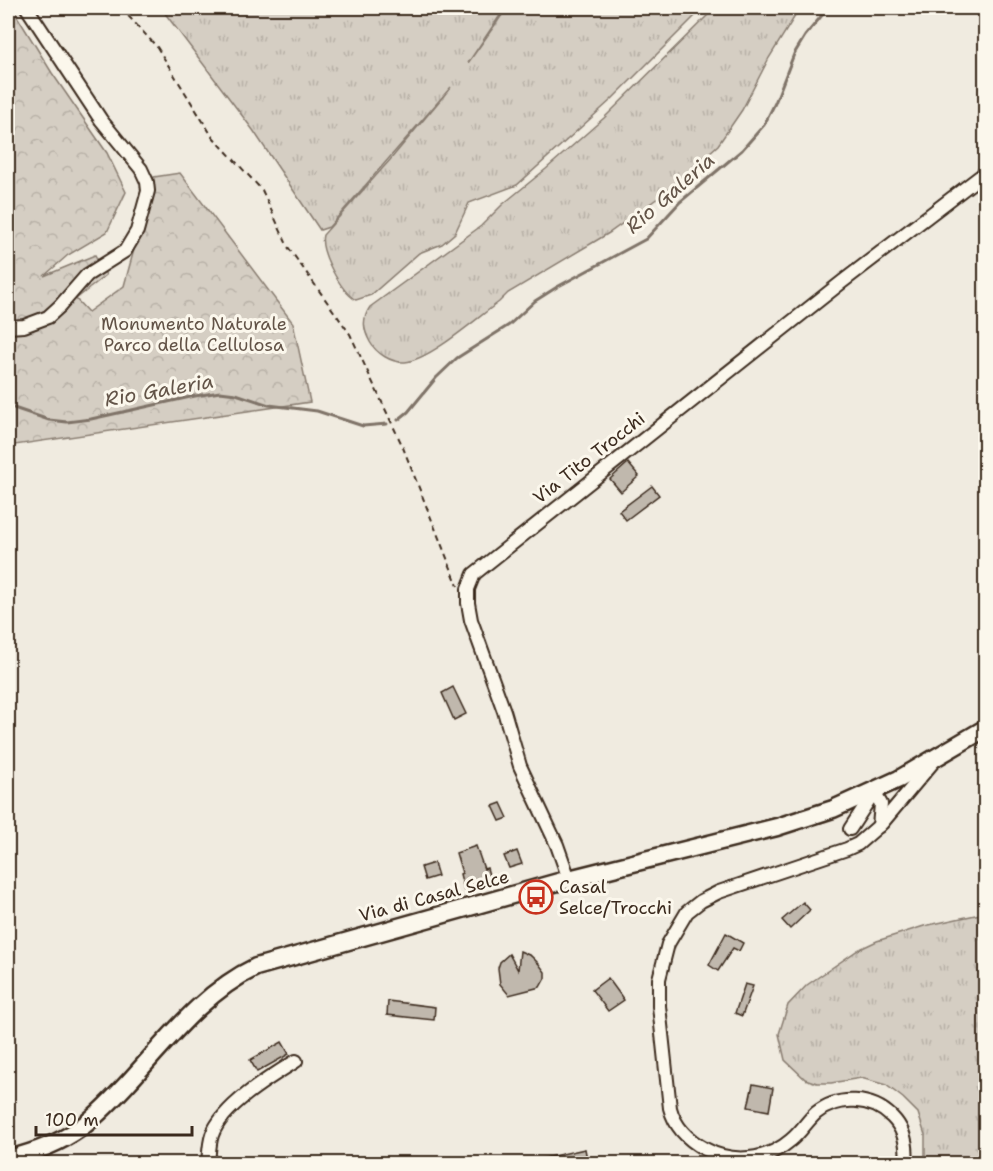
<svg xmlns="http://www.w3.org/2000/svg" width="993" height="1171" viewBox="0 0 993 1171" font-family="'Shantell Sans',sans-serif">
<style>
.grass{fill:url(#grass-tufts);stroke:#887c70;stroke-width:1.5}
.forest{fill:url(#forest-crowns);stroke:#887c70;stroke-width:1.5}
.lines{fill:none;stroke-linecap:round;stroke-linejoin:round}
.stream{stroke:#7f7367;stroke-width:3}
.building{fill:#c0b8ad;stroke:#3b2a1e;stroke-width:1.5}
.minor-casing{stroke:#3b2a1e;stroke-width:16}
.secondary-casing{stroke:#3b2a1e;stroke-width:21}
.path{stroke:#3b2a1e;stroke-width:2;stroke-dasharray:6 4.5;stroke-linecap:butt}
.minor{stroke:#fbf7ec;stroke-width:12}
.secondary{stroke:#fbf7ec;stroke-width:16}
.labels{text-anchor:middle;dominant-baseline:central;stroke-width:6;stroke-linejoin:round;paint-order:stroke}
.park-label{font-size:18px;fill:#625347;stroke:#fbf7ec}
.street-label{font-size:18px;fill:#3b2a1e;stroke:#fbf7ec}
.poi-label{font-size:18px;fill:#3b2a1e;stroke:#fbf7ec;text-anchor:start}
.water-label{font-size:20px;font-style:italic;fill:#635448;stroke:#fbf7ec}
</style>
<defs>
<pattern id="grass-tufts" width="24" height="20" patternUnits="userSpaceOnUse" patternTransform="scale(1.5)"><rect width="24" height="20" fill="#d5cec3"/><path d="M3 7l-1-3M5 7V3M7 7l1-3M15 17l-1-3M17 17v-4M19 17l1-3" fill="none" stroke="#b8b1a7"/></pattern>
<pattern id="forest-crowns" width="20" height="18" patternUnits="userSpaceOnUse" patternTransform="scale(1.5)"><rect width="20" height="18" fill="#d5cec3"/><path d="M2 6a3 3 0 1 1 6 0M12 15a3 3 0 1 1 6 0" fill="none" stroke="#b8b1a7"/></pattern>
</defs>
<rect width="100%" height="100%" fill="#f0ebe0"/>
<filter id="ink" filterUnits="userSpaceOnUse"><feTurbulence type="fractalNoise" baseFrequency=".0167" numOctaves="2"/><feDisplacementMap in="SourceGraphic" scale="12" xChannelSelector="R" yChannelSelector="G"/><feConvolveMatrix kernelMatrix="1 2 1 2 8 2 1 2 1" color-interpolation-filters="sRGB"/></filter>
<g filter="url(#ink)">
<g class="grass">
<path d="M161,8H505L468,63L507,8H703L611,100L517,185L469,203L455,233L442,244L419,253L371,295L356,300C341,292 319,251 323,235L390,160L451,87L329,227L320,230L253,130Z"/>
<path d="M715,8H800L769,58L742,110L718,145L662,195L609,233L508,293L499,302C477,318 430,360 405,362C391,363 376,353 370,342C363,329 362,319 370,307L481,226L503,204L546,169L604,118Z"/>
<polygon points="985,913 985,1163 925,1163 925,1135 918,1113 903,1098 886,1085 861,1078 831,1083 817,1083 805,1079 785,1060 779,1034 788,1005 807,985 858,950 877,941 924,926"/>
</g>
<polygon class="forest" points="8,8 12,8 52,73 107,153 126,192 107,232 68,255 44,276 95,255 106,275 76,299 88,312 124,286 154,177 180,173 293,323 310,402 8,446"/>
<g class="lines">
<g class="stream">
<polyline points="8,406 49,420 67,422 91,419 195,396 220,392 236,394 269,405 317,411 363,426 387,424"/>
<polyline points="398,420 408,412 436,378 457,358 509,325 535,301 557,287 646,239 680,202 742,150 764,125 775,103 794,54 805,36 828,8"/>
</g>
</g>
<g class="building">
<polygon points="628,463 639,476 621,492 610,479"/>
<polygon points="652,486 659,495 626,520 619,511"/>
<polygon points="453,687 466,714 454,720 442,693"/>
<polygon points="501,803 508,818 500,821 493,806"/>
<polygon points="476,846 484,869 487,868 491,882 464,890 460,874 462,873 456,853"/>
<polygon points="517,851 522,864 509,868 504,856"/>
<polygon points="434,863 438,876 425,880 421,867"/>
<polygon points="803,902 810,910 790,929 782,920"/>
<polygon points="726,933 743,943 739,951 733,948 718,971 709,965"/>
<polygon points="520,951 531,956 539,964 545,972 545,978 540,987 509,995 500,984 498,968 500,962 509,954 518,970"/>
<polygon points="608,978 624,1000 608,1011 592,990"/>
<polygon points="745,984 753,986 742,1016 735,1013"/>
<polygon points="388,1001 435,1007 434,1020 387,1015"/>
<polygon points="282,1042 289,1054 257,1072 250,1060"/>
<polygon points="753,1084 773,1088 769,1111 748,1107"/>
<polygon points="585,1149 588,1164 536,1164 535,1160"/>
</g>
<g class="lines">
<g class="minor-casing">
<g id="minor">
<polyline points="8,327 24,326 48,317 60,306 87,275 125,251 137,231 148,191 147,182 141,169 101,120 27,8"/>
<polyline points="850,829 874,792 881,804 879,826"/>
<polyline points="569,879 557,845 520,766 504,711 471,620 468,603 468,589 474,574 842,282 986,172"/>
<path d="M208,1164C209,1154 209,1144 212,1135C222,1106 270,1077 296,1061"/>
<path d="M906,1164C908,1146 905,1130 892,1117C872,1097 838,1095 816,1113C807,1121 801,1132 791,1140C767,1161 732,1164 705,1149C688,1140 675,1127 670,1108L659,1006V979L668,944L687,912L701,901L719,892L847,849L858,844L882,823L934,761"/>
</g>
</g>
<g class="secondary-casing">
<path id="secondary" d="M8,1159C32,1153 58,1144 79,1129C96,1117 111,1101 125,1086C165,1043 203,992 256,967L569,879L777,827L833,809L899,779L986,728"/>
</g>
<polyline class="path" points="121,8 157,47 212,136 262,190 288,247 350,334 402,445 458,586"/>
<use href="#minor" class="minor"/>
<use href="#secondary" class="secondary"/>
</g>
</g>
<defs>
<g id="bus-ring" transform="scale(1.725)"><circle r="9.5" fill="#fbf7ec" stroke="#c8321e" stroke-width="1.5"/><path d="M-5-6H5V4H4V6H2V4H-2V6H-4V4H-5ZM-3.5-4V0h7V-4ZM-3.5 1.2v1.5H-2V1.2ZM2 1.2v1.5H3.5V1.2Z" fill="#c8321e"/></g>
</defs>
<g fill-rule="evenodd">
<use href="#bus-ring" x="536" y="897"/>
</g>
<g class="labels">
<g class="park-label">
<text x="194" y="324">Monumento Naturale<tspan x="194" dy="21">Parco della Cellulosa</tspan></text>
</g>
<g class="street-label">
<text transform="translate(589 458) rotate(-38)">Via Tito Trocchi</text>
<text transform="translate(434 896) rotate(-15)">Via di Casal Selce</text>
</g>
<g class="poi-label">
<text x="559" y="887">Casal<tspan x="559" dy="21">Selce/Trocchi</tspan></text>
</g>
<g class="water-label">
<text transform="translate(670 193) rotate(-41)">Rio Galeria</text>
<text transform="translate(159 390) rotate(-10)">Rio Galeria</text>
</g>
</g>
<rect width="993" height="1171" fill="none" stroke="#fbf7ec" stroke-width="30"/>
<rect x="15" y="15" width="963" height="1141" fill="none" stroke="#3b2a1e" stroke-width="2" filter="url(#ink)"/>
<path d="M36 1126v9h156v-9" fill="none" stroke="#3b2a1e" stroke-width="3"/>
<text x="45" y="1126" font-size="18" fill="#3b2a1e" stroke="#fbf7ec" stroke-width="4.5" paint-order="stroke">100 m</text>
</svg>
